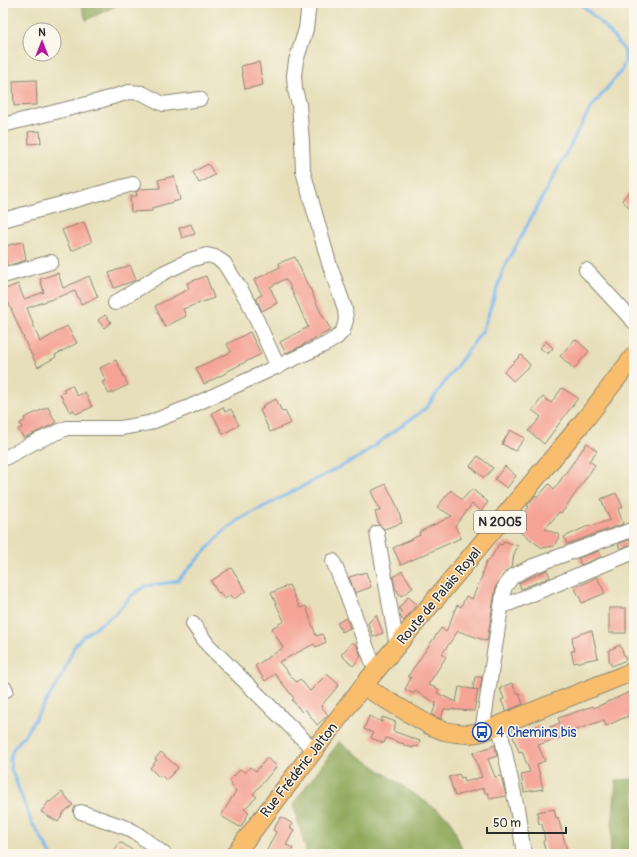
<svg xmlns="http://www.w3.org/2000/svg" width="637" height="857" viewBox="0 0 637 857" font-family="Pangolin,sans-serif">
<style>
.forest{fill:#8fa95b;stroke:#5d6a43}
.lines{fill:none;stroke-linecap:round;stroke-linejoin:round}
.stream{stroke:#7bb8ee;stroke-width:3}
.building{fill:#f4a394}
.minor-casing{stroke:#898572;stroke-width:16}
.major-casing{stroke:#898572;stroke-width:20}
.minor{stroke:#fff;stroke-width:14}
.major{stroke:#f9be6d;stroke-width:18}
.labels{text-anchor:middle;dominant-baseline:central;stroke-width:3;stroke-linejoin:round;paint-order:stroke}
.shield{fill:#fbf7ec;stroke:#696865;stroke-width:1}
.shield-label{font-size:13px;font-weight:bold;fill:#2b2b2b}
.street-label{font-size:14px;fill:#2b2b2b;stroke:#fbf7ec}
.transit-label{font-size:14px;fill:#164399;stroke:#fbf7ec;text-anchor:start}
</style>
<rect width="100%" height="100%" fill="#fbf7ec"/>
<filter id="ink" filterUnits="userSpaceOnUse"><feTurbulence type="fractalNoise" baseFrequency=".025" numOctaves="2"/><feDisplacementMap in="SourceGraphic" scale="8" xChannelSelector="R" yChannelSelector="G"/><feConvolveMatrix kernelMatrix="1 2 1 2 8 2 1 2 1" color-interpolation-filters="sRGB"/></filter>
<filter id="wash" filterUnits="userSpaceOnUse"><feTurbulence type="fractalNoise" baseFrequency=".012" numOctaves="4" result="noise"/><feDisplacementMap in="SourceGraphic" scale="16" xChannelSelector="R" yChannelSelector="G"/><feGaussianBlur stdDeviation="0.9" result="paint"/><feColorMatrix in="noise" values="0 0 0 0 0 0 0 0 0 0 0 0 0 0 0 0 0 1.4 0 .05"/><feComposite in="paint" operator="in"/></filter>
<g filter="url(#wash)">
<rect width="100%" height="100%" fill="#e7dfb9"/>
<g class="forest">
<polygon points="81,3 122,3 86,20"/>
<polygon points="339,742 450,819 464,854 307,854 293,804"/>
<polygon points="634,779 634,854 610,854 616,780"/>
</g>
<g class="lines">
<polyline class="stream" points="51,854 32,823 11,769 10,759 13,749 24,736 61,678 74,647 82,637 116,613 132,595 139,590 146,586 173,582 178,580 224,531 240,519 359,457 426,408 483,330 503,270 590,109 622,70 625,61 625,51 607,29 580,3"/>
</g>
<g id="blocks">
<g class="building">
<polygon points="259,62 263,85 245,89 241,66"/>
<polygon points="36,80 37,105 14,106 13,81"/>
<polygon points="40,131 41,143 29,144 28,132"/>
<polygon points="208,164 215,175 199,183 193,172"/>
<polygon points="174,176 180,200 152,208 152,211 131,212 130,196 137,196 136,192 140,189 160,188 158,180"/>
<polygon points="634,187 634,213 622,200"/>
<polygon points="84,222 92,242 71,251 62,230"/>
<polygon points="191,224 195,234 182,238 179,228"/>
<polygon points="23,242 26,260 7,266 4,246"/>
<polygon points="295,257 309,288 310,288 320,311 331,330 304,344 304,345 286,353 280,342 308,327 288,282 287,282 285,279 270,287 277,303 262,311 256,298 262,295 254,280 280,267 279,263"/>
<polygon points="130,265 136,280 114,288 109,273"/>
<polygon points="58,273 63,288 89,276 98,297 81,304 75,291 27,308 40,342 67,326 77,343 55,355 56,357 38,367 28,348 3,290 18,284 24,299 44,292 40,279"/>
<polygon points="206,276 214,298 183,309 186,316 165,327 155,306 189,289 187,283"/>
<polygon points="105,315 111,322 104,328 98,320"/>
<polygon points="250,332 261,354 226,372 226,373 204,384 196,368 231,352 227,344"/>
<polygon points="575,339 589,351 574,369 560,356"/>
<polygon points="546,341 553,348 548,354 540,348"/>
<polygon points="521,355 530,365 513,381 504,372"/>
<polygon points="116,360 128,385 109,394 102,382 106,381 100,368"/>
<polygon points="72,385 77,396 85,392 92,407 76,414 74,410 70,412 60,394 65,392 63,389"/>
<polygon points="562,388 578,398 544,444 529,431 541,417 532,410 543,397 551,403"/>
<polygon points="276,399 282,412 285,411 291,423 270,432 260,410 264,408 262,406"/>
<polygon points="48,407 56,423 24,438 18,429 22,428 20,423 25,421 24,418"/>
<polygon points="223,407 225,412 231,409 239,425 223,434 212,413"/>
<polygon points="510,430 525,438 515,451 502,444"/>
<polygon points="587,443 597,451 589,461 595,465 564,510 561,513 559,512 545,529 560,535 554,546 542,548 514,527 529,507 527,506 536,495 538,497 549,484 554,489"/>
<polygon points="478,456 493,468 484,478 470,466"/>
<polygon points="505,466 516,476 507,488 495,479"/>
<polygon points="386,484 397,506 402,523 384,529 379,525 375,512 380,511 371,491"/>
<polygon points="472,489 488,502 481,511 472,504 455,526 461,538 401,565 393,548 420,535 419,532 452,516 437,507 451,490 462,500"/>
<polygon points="616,493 623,507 618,509 623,524 567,544 564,537 590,525 591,526 610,520 601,499"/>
<polygon points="634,538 634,544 620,549 618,544"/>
<polygon points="504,541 518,546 514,554 512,567 506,571 496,586 487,641 458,631 442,654 446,657 428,685 439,689 437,693 456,702 459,687 478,690 474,711 444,709 441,719 432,715 436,703 415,691 413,694 405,689 411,678 408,676 441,628 446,632 457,605 461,607 466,596 472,599 483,574 482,574 487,560 489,561 499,544 502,545"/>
<polygon points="599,551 601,557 581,565 578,558"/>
<polygon points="231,568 246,591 234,599 231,595 224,599 220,592 218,593 211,581"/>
<polygon points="547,570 550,577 521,589 519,583"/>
<polygon points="402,571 413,588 401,596 395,588 393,577"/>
<polygon points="366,572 371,587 355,593 349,577"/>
<polygon points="597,577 605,593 582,603 575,588"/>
<polygon points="289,585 300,608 306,606 316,636 322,634 326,642 316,647 314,644 279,662 296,682 300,679 310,691 327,674 339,685 321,706 328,715 317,725 305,709 302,712 292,700 294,698 275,674 265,681 255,666 283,648 272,628 284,621 271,593"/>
<polygon points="408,597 417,604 404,621 401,618 400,615 402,613 399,608"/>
<rect x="609" y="608" width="17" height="25"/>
<polygon points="376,615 383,633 373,637 368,623"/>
<polygon points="346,618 350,628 342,632 337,623"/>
<polygon points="588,631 592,631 598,658 574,663 571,651 575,651 572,641 573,641 572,637"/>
<polygon points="352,642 357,646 361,656 353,666 341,655"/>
<polygon points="620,645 626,660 612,666 609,661 609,650"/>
<polygon points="475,677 482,677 480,690 473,689"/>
<polygon points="512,683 517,694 519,693 523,704 506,711 501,700 504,699 500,688"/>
<polygon points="634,690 634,730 628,716 606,726 604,720 573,731 573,733 538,745 545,761 537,764 543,789 524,792 521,774 530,772 522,751 519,752 513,737 539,725 542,730 560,723 558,718 593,706 594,708"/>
<polygon points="369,716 382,722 382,717 396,722 393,731 420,741 418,747 414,746 413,748 404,745 404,744 386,738 384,743 371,738 373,733 364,729"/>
<polygon points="495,745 497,756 488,759 495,777 501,776 506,796 490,799 488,793 485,793 484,788 455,796 449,777 459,774 461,778 464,777 465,782 482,777 473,753"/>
<polygon points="161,752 178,768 166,780 161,775 159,777 150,768 157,760 155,759"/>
<polygon points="267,758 277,766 253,794 257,797 244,809 249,812 241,827 238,826 221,816 236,791 233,788 230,780 241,769 245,773 250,767 256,771"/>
<polygon points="62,792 73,805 64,812 58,822 41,812 49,801 50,802"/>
<polygon points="554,809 556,818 558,817 568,854 546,854 543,841 545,840 542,824 539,824 537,812"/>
<polygon points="281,817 293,824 290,828 294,830 286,845 293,848 290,854 265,854 276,832 273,830"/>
<polygon points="120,842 138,854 112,854"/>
</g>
</g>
</g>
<g filter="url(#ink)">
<use href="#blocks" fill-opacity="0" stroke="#898572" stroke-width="1"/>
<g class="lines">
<g class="minor-casing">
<g id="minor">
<polyline points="3,125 99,101 129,92 142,93 163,104 200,99"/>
<polyline points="3,220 133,184"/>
<polyline points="586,270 634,322"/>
<polyline points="3,276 51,262"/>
<polyline points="115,303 163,273 190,260 207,255 215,257 224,263 249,303 278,367"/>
<polyline points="3,459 33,443 67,428 121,428 149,423 189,407 326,344 336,338 343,331 346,320 345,309 329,263 303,171 302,142 299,104 295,90 294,75 296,61 306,29 309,3"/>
<polyline points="377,533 397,646"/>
<polyline points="333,561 346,592 376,672"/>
<polyline points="501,607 634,552"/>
<polyline points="193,624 208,645 315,751"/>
<polyline points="3,687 6,690"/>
<polyline points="499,725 517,808 524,854"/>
<polyline points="482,732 504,588 513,576 533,566 634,529"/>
<polyline points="81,812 127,828 139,835 164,854"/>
</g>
</g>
<g class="major-casing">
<g id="major">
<polyline points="363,686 429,725 444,731 456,733 469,734 482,732 634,671"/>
<polyline points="235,854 363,686 587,417 634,356"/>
</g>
</g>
<use href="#minor" class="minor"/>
<use href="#major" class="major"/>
</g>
</g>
<defs>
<g id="bus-ring" transform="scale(1)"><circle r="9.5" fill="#fbf7ec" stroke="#1a4fb4" stroke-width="1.5"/><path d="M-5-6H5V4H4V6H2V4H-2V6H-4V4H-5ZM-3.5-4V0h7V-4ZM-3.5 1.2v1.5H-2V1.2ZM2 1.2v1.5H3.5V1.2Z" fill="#1a4fb4"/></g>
</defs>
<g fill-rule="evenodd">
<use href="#bus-ring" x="482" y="732"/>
</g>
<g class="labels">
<rect class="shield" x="474" y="511" width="52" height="22" rx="3"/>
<g class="shield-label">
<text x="500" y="522">N 2005</text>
</g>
<g class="street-label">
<text transform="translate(439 596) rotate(-50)">Route de Palais Royal</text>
<text transform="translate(299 770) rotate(-52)">Rue Frédéric Jalton</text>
</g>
<g class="transit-label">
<text x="496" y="732">4 Chemins bis</text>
</g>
</g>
<rect width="637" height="857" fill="none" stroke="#fbf7ec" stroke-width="16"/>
<g transform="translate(42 42)"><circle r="19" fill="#fbf7ec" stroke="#a8a59f"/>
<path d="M0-3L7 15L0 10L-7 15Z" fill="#b5179e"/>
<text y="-6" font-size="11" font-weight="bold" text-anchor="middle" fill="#2b2b2b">N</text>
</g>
<path d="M487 827v6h79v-6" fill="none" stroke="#2b2b2b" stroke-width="2"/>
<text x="493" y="827" font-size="12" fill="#2b2b2b" stroke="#fbf7ec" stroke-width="3" paint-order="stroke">50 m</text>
</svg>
